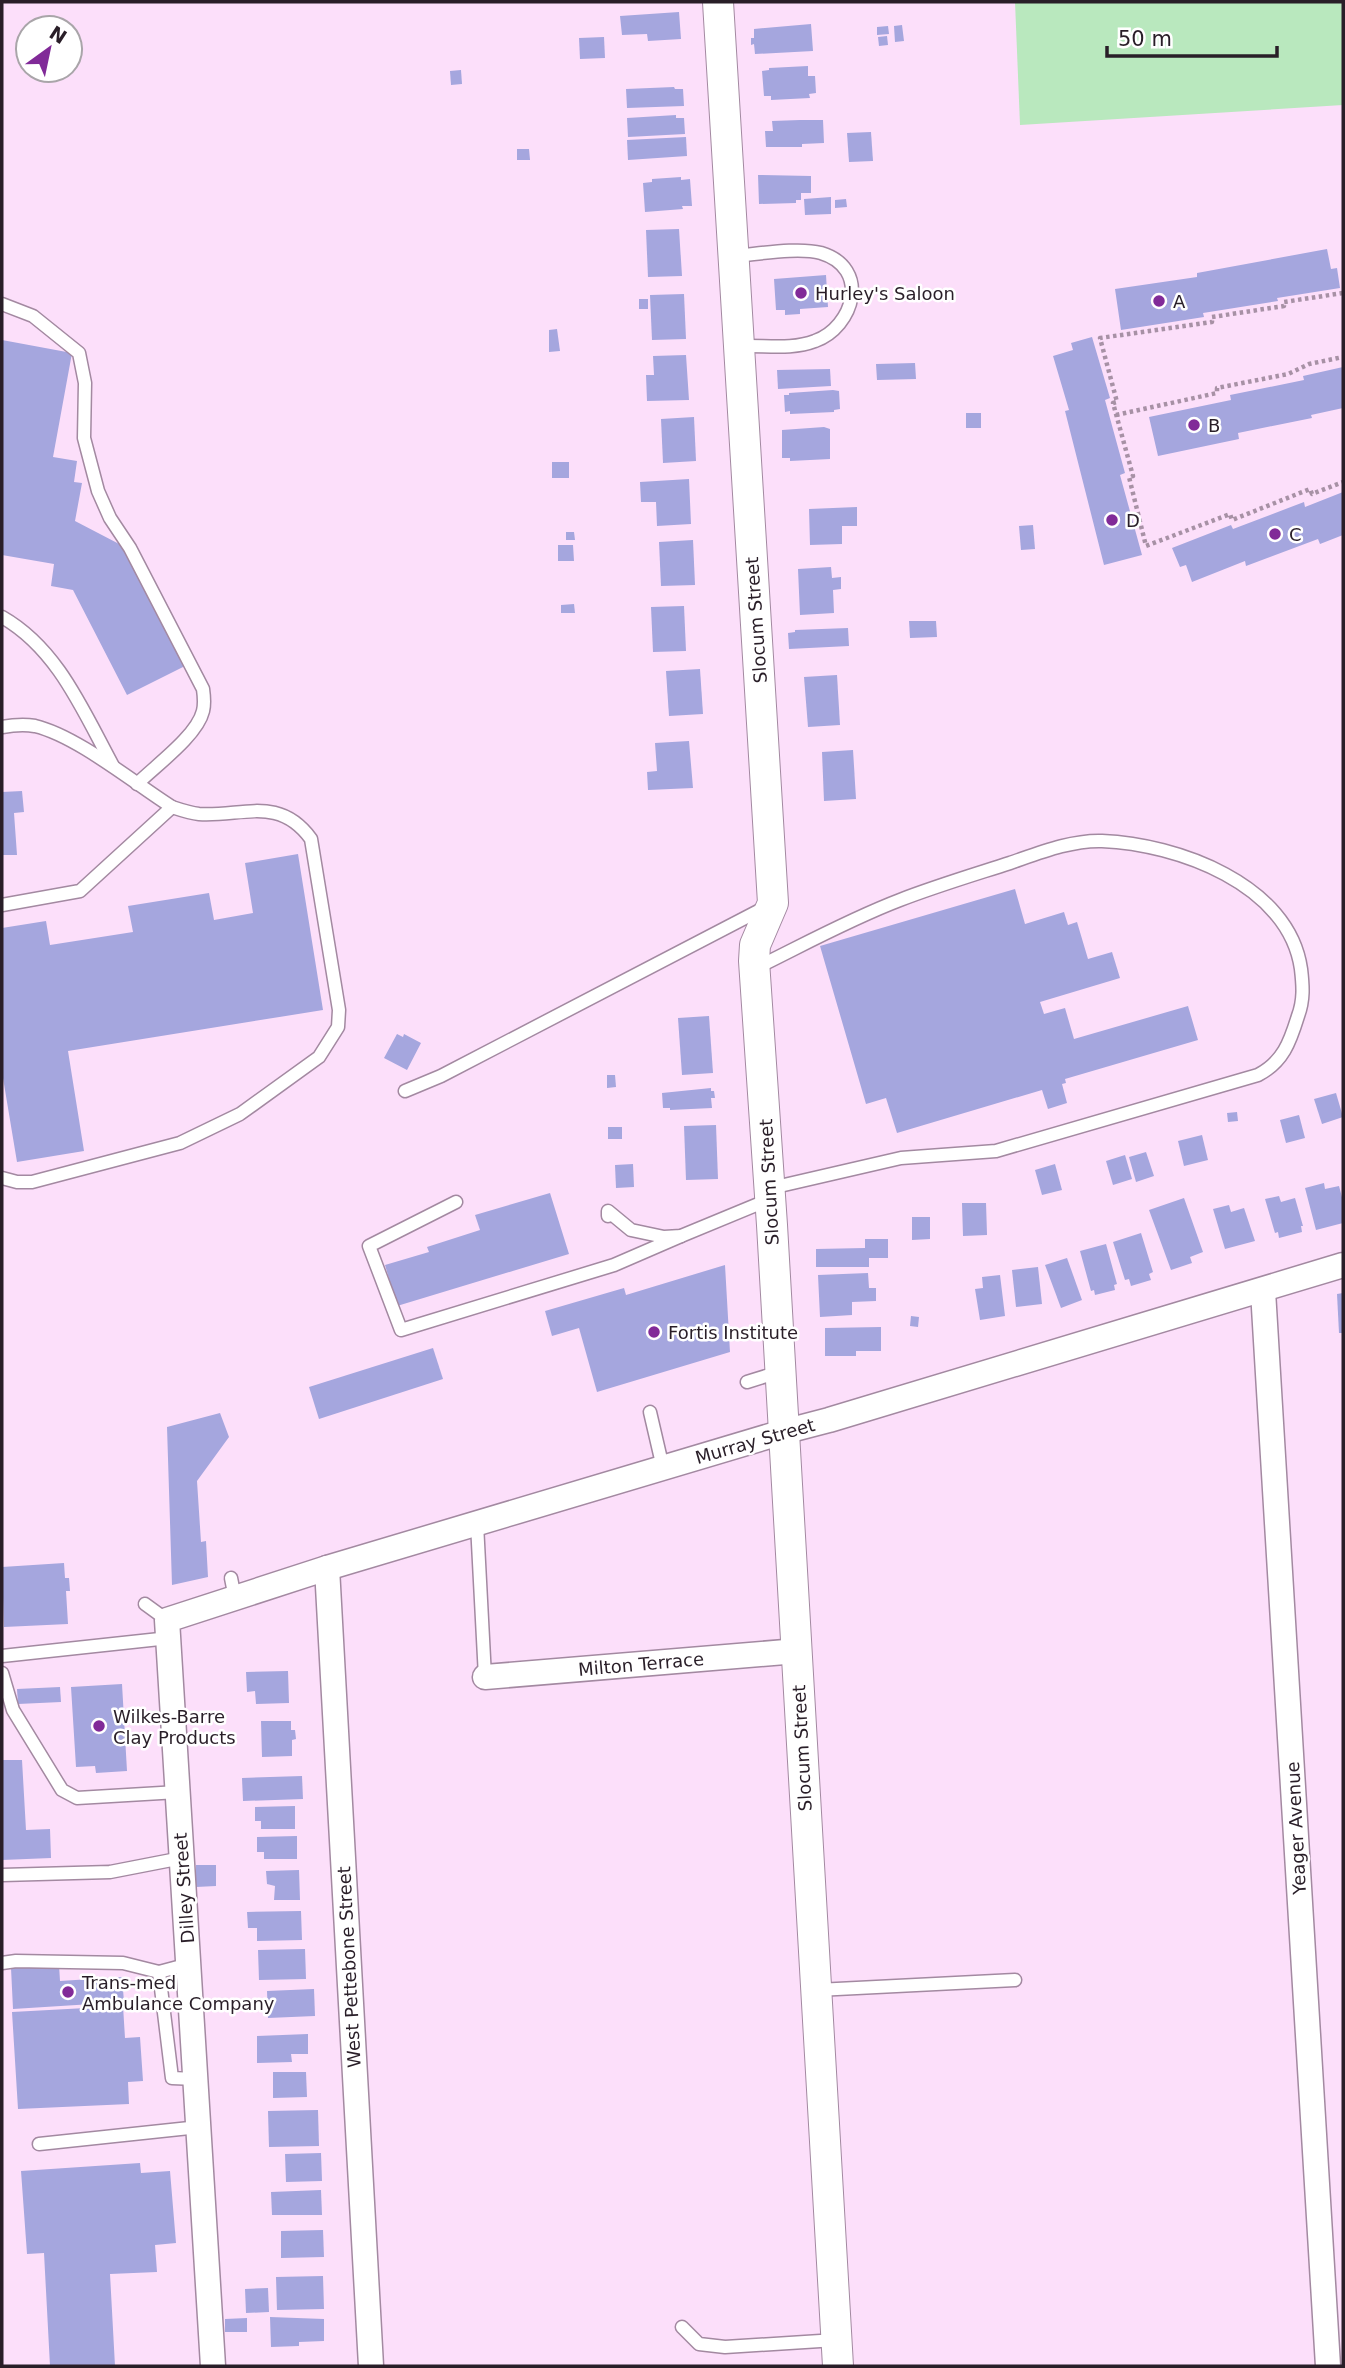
<svg xmlns="http://www.w3.org/2000/svg" width="1345" height="2368" viewBox="0 0 1345 2368" font-family="'DejaVu Sans',sans-serif">
<style>
.green{fill:#b9e8be}
.building{fill:#a5a6de}
.lines{fill:none;stroke-linecap:round;stroke-linejoin:round}
.service-casing{stroke:#a389a1;stroke-width:15}
.minor-casing{stroke:#a389a1;stroke-width:27}
.tertiary-casing{stroke:#a389a1;stroke-width:32}
.path{stroke:#a791a5;stroke-width:4.5;stroke-dasharray:3.5 3.5;stroke-linecap:butt}
.service{stroke:#fff;stroke-width:12}
.minor{stroke:#fff;stroke-width:24}
.tertiary{stroke:#fff;stroke-width:30}
.poi-dot{fill:#812a98;stroke:#fff;stroke-width:2.5}
.labels{text-anchor:middle;dominant-baseline:central;stroke-width:5;stroke-linejoin:round;paint-order:stroke}
.poi-label{font-size:18px;fill:#291e28;stroke:#fff;text-anchor:start}
.street-label{font-size:18px;fill:#291e28;stroke:#fff}
</style>
<rect width="100%" height="100%" fill="#fcdffa"/>
<polygon class="green" points="1015,2 1343,2 1343,105 1020,125"/>
<g class="building">
<polygon points="679,12 681,39 648,41 647,34 622,35 620,16"/>
<polygon points="811,24 813,51 755,54 754,44 751,45 751,38 754,38 754,29"/>
<polygon points="902,25 904,41 895,42 894,26"/>
<polygon points="888,26 889,34 877,35 877,27"/>
<polygon points="887,36 888,45 879,46 878,37"/>
<polygon points="604,37 605,58 580,59 579,38"/>
<polygon points="808,66 808,76 815,76 816,93 809,94 810,98 771,100 771,96 764,96 762,71 769,70 769,68"/>
<polygon points="461,70 462,84 451,85 450,71"/>
<polygon points="674,87 675,89 683,89 684,106 627,108 626,89"/>
<polygon points="676,115 676,118 684,118 685,134 628,137 627,118"/>
<polygon points="800,120 823,120 824,143 802,144 802,147 766,147 765,131 773,131 772,121"/>
<polygon points="871,132 873,161 849,162 847,133"/>
<polygon points="686,137 687,156 628,160 627,140"/>
<polygon points="517,149 529,149 530,160 517,160"/>
<polygon points="758,175 811,176 811,193 801,193 801,200 796,200 796,203 759,204"/>
<polygon points="681,177 681,180 690,179 692,206 682,206 683,209 645,212 643,183 652,182 652,179"/>
<polygon points="831,197 831,214 805,215 804,199"/>
<polygon points="846,199 847,207 835,208 835,200"/>
<polygon points="679,229 682,276 648,277 646,230"/>
<polygon points="1327,249 1331,269 1337,268 1340,288 1277,298 1278,301 1203,313 1204,317 1121,330 1115,289 1197,277 1197,273"/>
<polygon points="826,275 828,307 800,309 800,314 785,315 785,310 776,310 774,279"/>
<polygon points="684,294 686,339 652,340 650,295"/>
<rect x="639" y="299" width="9" height="10"/>
<polygon points="557,329 560,351 549,352 549,330"/>
<polygon points="1092,337 1110,398 1105,400 1125,473 1120,475 1142,555 1104,565 1065,411 1069,410 1053,356 1073,350 1071,343"/>
<polygon points="2,340 72,353 53,457 77,461 74,482 82,483 75,521 123,546 185,666 127,695 73,590 51,586 54,564 2,555"/>
<polygon points="686,355 689,400 647,401 646,375 654,375 653,356"/>
<polygon points="915,363 916,379 877,380 876,364"/>
<polygon points="1343,367 1343,408 1311,415 1312,418 1238,433 1239,439 1158,456 1149,417 1231,400 1230,395 1304,380 1303,376"/>
<polygon points="830,369 831,386 778,389 777,370"/>
<polygon points="833,390 839,391 840,409 834,410 834,412 790,414 790,411 785,412 784,395 789,395 789,393"/>
<rect x="966" y="413" width="15" height="15"/>
<polygon points="694,417 696,461 663,463 661,419"/>
<polygon points="824,427 830,429 830,459 790,461 790,458 782,458 782,430"/>
<rect x="552" y="462" width="17" height="16"/>
<polygon points="689,479 691,524 657,526 656,502 641,502 640,482"/>
<polygon points="1343,492 1343,535 1320,544 1318,539 1246,566 1245,561 1192,582 1186,565 1180,567 1172,548 1231,525 1233,529 1304,502 1305,507"/>
<polygon points="857,507 857,526 842,526 842,544 810,545 809,509"/>
<polygon points="1033,525 1035,549 1021,550 1019,526"/>
<polygon points="566,532 574,532 575,540 566,540"/>
<polygon points="693,540 695,585 661,586 659,542"/>
<polygon points="558,545 573,545 574,561 558,561"/>
<polygon points="831,567 832,578 841,577 841,589 833,590 834,613 800,615 798,569"/>
<polygon points="574,604 575,613 561,613 561,605"/>
<polygon points="684,606 686,651 653,652 651,607"/>
<polygon points="909,621 936,621 937,637 910,638"/>
<polygon points="848,628 849,646 789,649 788,633 795,632 795,630"/>
<polygon points="700,669 703,714 669,716 666,671"/>
<polygon points="837,675 840,725 808,727 804,677"/>
<polygon points="689,741 693,788 648,790 647,772 657,771 655,743"/>
<polygon points="853,750 856,799 824,801 822,752"/>
<polygon points="22,791 24,812 14,813 17,855 2,855 2,792"/>
<polygon points="298,854 323,1010 68,1051 84,1151 17,1162 2,1072 2,928 46,921 50,945 133,932 128,906 209,893 214,920 253,913 245,863"/>
<polygon points="1015,889 1025,924 1064,912 1068,925 1077,922 1088,959 1112,952 1120,978 1040,1002 1044,1014 1065,1008 1074,1039 1188,1006 1198,1040 1065,1079 1066,1083 1062,1084 1067,1103 1048,1109 1042,1090 897,1133 886,1098 866,1104 820,946"/>
<polygon points="709,1016 713,1073 682,1075 678,1018"/>
<polygon points="397,1034 403,1037 404,1034 421,1043 407,1070 384,1058"/>
<polygon points="607,1075 615,1075 616,1087 607,1088"/>
<polygon points="711,1088 711,1091 714,1091 715,1098 711,1098 712,1108 670,1110 670,1108 663,1108 662,1093"/>
<polygon points="1336,1093 1343,1117 1322,1124 1314,1099"/>
<polygon points="1237,1112 1238,1121 1228,1122 1227,1113"/>
<polygon points="1299,1115 1305,1138 1286,1143 1280,1120"/>
<polygon points="716,1125 718,1179 686,1180 684,1126"/>
<rect x="608" y="1127" width="14" height="12"/>
<polygon points="1202,1135 1208,1160 1184,1166 1178,1141"/>
<polygon points="1146,1152 1154,1176 1136,1182 1129,1157"/>
<polygon points="1125,1155 1132,1179 1113,1185 1106,1161"/>
<polygon points="633,1164 634,1187 616,1188 615,1165"/>
<polygon points="1055,1164 1062,1190 1042,1195 1035,1170"/>
<polygon points="1324,1183 1325,1189 1339,1186 1343,1201 1343,1223 1316,1230 1305,1188"/>
<polygon points="550,1193 569,1254 397,1306 385,1265 429,1252 427,1247 480,1230 475,1215"/>
<polygon points="1279,1196 1281,1202 1295,1198 1303,1226 1301,1226 1302,1232 1279,1238 1278,1232 1275,1233 1265,1199"/>
<polygon points="1184,1198 1203,1252 1190,1257 1192,1263 1171,1270 1149,1210"/>
<polygon points="962,1203 986,1203 987,1235 963,1236"/>
<polygon points="1229,1205 1231,1212 1244,1208 1255,1241 1225,1249 1213,1209"/>
<polygon points="912,1217 930,1217 930,1239 912,1240"/>
<polygon points="1141,1233 1153,1272 1149,1274 1151,1280 1131,1286 1129,1279 1125,1280 1113,1242"/>
<polygon points="865,1239 888,1239 888,1258 869,1258 869,1267 816,1267 816,1249 865,1248"/>
<polygon points="1106,1244 1117,1284 1114,1285 1115,1290 1095,1295 1094,1290 1091,1291 1080,1251"/>
<polygon points="1067,1258 1082,1300 1061,1308 1045,1265"/>
<polygon points="725,1265 730,1352 597,1392 579,1328 552,1336 545,1311 624,1288 626,1295"/>
<polygon points="1038,1267 1042,1304 1016,1307 1012,1270"/>
<polygon points="868,1273 869,1288 876,1288 876,1301 852,1302 852,1315 820,1317 818,1275"/>
<polygon points="1000,1275 1005,1316 980,1320 975,1289 983,1288 982,1277"/>
<polygon points="1343,1293 1343,1333 1339,1333 1337,1294"/>
<polygon points="911,1316 919,1317 918,1327 910,1326"/>
<polygon points="881,1327 881,1351 856,1351 856,1356 825,1356 825,1328"/>
<polygon points="433,1348 443,1379 319,1419 309,1387"/>
<polygon points="220,1413 229,1437 197,1481 201,1542 206,1541 208,1577 172,1585 167,1427"/>
<polygon points="64,1563 65,1578 69,1578 70,1591 66,1591 68,1624 4,1627 2,1567"/>
<polygon points="288,1671 289,1703 256,1704 255,1691 247,1692 246,1672"/>
<polygon points="122,1684 127,1771 96,1773 95,1766 76,1767 71,1687"/>
<polygon points="60,1687 61,1702 18,1704 17,1689"/>
<polygon points="261,1721 291,1721 291,1730 295,1730 296,1739 292,1740 292,1756 262,1757"/>
<polygon points="2,1760 22,1760 26,1830 50,1829 51,1858 2,1860"/>
<polygon points="302,1776 303,1799 243,1801 242,1778"/>
<polygon points="295,1806 295,1829 261,1829 261,1821 255,1821 255,1807"/>
<polygon points="297,1836 297,1859 264,1859 264,1852 257,1852 257,1837"/>
<polygon points="196,1865 216,1865 216,1886 196,1887"/>
<polygon points="299,1870 300,1900 274,1900 275,1886 267,1884 266,1871"/>
<polygon points="301,1911 302,1940 257,1941 257,1928 248,1928 247,1912"/>
<polygon points="305,1949 306,1979 259,1980 258,1950"/>
<polygon points="59,1965 60,1981 122,1977 124,2002 13,2009 11,1968"/>
<polygon points="314,1989 315,2016 268,2018 267,1991"/>
<polygon points="123,2006 125,2038 140,2037 143,2081 128,2082 129,2104 18,2109 12,2012"/>
<polygon points="308,2034 308,2054 291,2054 292,2062 257,2063 257,2036"/>
<polygon points="273,2072 306,2072 307,2097 273,2098"/>
<polygon points="318,2110 319,2146 269,2147 268,2111"/>
<polygon points="321,2153 322,2181 286,2182 285,2154"/>
<polygon points="140,2163 141,2173 170,2171 176,2243 155,2245 157,2272 110,2274 115,2366 50,2366 44,2253 27,2254 21,2171"/>
<polygon points="321,2190 322,2215 272,2215 271,2192"/>
<polygon points="323,2230 324,2257 281,2258 281,2231"/>
<polygon points="323,2276 324,2309 277,2310 276,2277"/>
<polygon points="268,2288 269,2312 246,2313 245,2289"/>
<polygon points="270,2317 324,2319 324,2341 299,2342 299,2346 271,2347"/>
<polygon points="247,2318 247,2332 225,2332 225,2319"/>
</g>
<g class="lines">
<g class="service-casing">
<g id="service">
<path d="M734,256C759,254 798,247 821,253C871,268 854,327 815,341C792,350 765,345 740,346"/>
<path d="M2,304L33,316L79,353L85,383L84,438L98,491L110,518L130,548L203,689C204,696 205,703 203,711C197,736 155,766 137,784"/>
<path d="M2,617C58,649 83,711 113,766"/>
<path d="M2,727C13,725 24,724 35,726C77,736 134,783 172,807L80,891L2,905"/>
<path d="M756,968C803,945 850,919 900,900C936,886 973,875 1010,863C1039,853 1071,840 1102,841C1177,844 1289,884 1301,969C1303,986 1304,1000 1298,1016C1290,1042 1283,1062 1258,1075L996,1151L901,1158L771,1188"/>
<polyline points="405,1091 441,1076 766,907"/>
<path d="M2,1178L17,1182H32L180,1143L240,1114L319,1057L338,1027L339,1010L311,839C279,795 242,817 199,814C189,813 181,810 172,807"/>
<polyline points="456,1202 369,1246 401,1330 614,1265 681,1236"/>
<polyline points="608,1216 608,1211 631,1230 664,1237 681,1236 768,1200"/>
<polyline points="747,1382 779,1372"/>
<polyline points="650,1412 663,1468"/>
<polyline points="477,1524 485,1677"/>
<polyline points="231,1578 235,1598"/>
<polyline points="145,1604 167,1620"/>
<polyline points="2,1656 169,1638"/>
<polyline points="2,1673 13,1710 62,1790 77,1798 178,1792"/>
<polyline points="2,1875 110,1872 182,1858"/>
<polyline points="2,1963 16,1961 123,1963 159,1972"/>
<polyline points="189,1964 159,1972 172,2078 196,2079"/>
<polyline points="817,1990 1015,1980"/>
<polyline points="39,2144 199,2127"/>
<polyline points="682,2327 699,2344 725,2347 836,2340"/>
</g>
</g>
<g class="minor-casing">
<g id="minor">
<polyline points="1263,1291 1328,2366"/>
<polyline points="327,1568 371,2366"/>
<polyline points="485,1677 797,1651"/>
<polyline points="213,2366 167,1620 327,1568 783,1432 829,1420 1343,1265"/>
</g>
</g>
<g class="tertiary-casing">
<polyline id="tertiary" points="718,2 773,903 755,945 754,961 772,1225 838,2366"/>
</g>
<g class="path">
<polyline points="1343,293 1284,302 1284,306 1212,317 1212,322 1100,338 1117,402 1113,403 1133,476 1129,477 1146,546 1230,514 1232,520 1310,489 1312,494 1343,482"/>
<polyline points="1116,415 1217,393 1217,388 1288,374 1309,364 1343,357"/>
</g>
<use href="#service" class="service"/>
<use href="#minor" class="minor"/>
<use href="#tertiary" class="tertiary"/>
</g>
<g class="poi-dot">
<circle cx="801" cy="293" r="7"/>
<circle cx="1159" cy="301" r="7"/>
<circle cx="1194" cy="425" r="7"/>
<circle cx="1112" cy="520" r="7"/>
<circle cx="1275" cy="534" r="7"/>
<circle cx="654" cy="1332" r="7"/>
<circle cx="99" cy="1726" r="7"/>
<circle cx="68" cy="1992" r="7"/>
</g>
<g class="labels">
<g class="poi-label">
<text x="815" y="293">Hurley's Saloon</text>
<text x="1173" y="301">A</text>
<text x="1208" y="425">B</text>
<text x="1126" y="520">D</text>
<text x="1289" y="534">C</text>
<text x="668" y="1332">Fortis Institute</text>
<text x="113" y="1716">Wilkes-Barre<tspan x="113" dy="21">Clay Products</tspan></text>
<text x="82" y="1982">Trans-med<tspan x="82" dy="21">Ambulance Company</tspan></text>
</g>
<g class="street-label">
<text transform="translate(756 620) rotate(-94)">Slocum Street</text>
<text transform="translate(769 1182) rotate(-93)">Slocum Street</text>
<text transform="translate(755 1441) rotate(-16)">Murray Street</text>
<text transform="translate(641 1664) rotate(-5)">Milton Terrace</text>
<text transform="translate(802 1748) rotate(-93)">Slocum Street</text>
<text transform="translate(1296 1828) rotate(-93)">Yeager Avenue</text>
<text transform="translate(184 1888) rotate(-94)">Dilley Street</text>
<text transform="translate(349 1967) rotate(-93)">West Pettebone Street</text>
</g>
</g>
<rect width="1345" height="2368" fill="none" stroke="#291e28" stroke-width="7"/>
<g transform="translate(49 49) rotate(33)"><circle r="33" fill="#ffffff" stroke="#a9a5a9" stroke-width="2"/>
<path d="M0-5L12 26L0 18L-12 26Z" fill="#812a98"/>
<text y="-10" font-size="19" font-weight="bold" text-anchor="middle" fill="#291e28">N</text>
</g>
<path d="M1107 46v10h170v-10" fill="none" stroke="#291e28" stroke-width="3.5"/>
<text x="1118" y="46" font-size="21" fill="#291e28" stroke="#ffffff" stroke-width="5" paint-order="stroke">50 m</text>
</svg>
